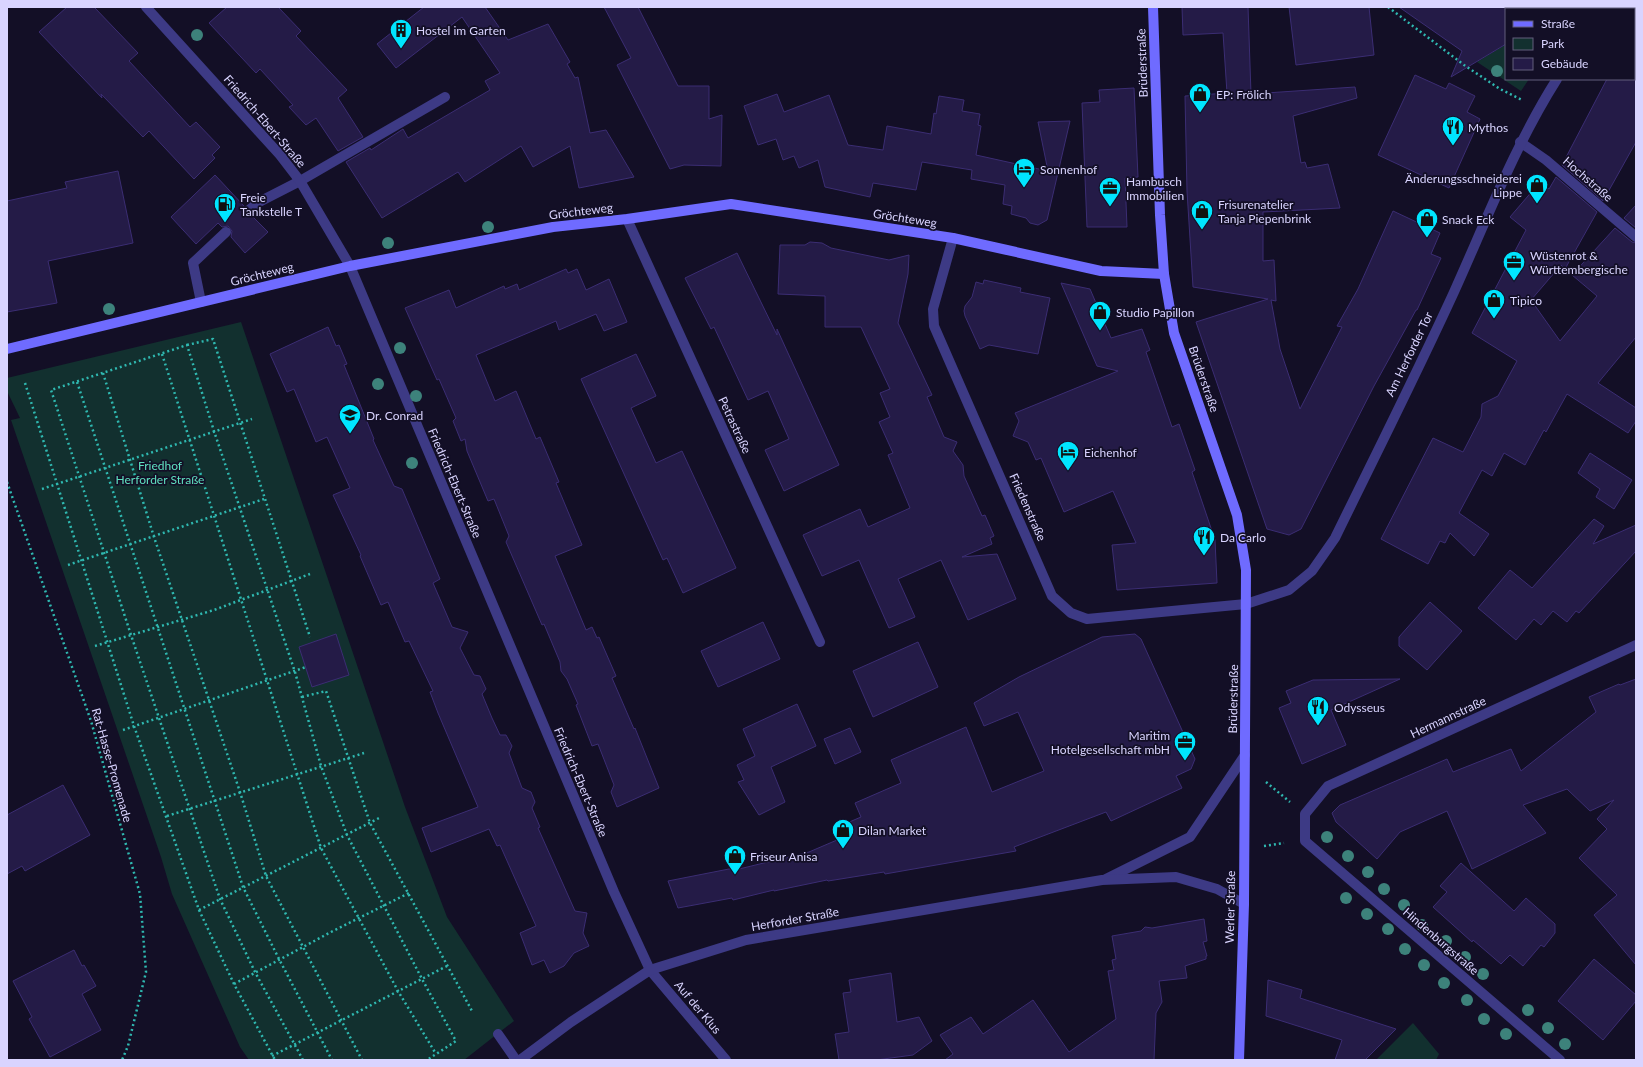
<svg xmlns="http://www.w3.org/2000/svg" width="1643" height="1067" viewBox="0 0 1643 1067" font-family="Lato,sans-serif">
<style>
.green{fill:#12302f}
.building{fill:#241b47;stroke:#3b2d73}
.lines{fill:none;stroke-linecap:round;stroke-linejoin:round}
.path{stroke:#2fb8b0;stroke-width:2.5;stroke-dasharray:2 3;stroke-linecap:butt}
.lane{stroke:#3d3a85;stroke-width:10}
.street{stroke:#3d3a85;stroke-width:10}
.secondary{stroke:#6f6bff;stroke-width:10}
.tree{fill:#3d827b}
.labels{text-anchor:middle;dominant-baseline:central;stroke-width:3.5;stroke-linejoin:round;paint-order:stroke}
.poi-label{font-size:12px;fill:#d9d4ff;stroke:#130f26;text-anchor:start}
.street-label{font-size:12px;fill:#d9d4ff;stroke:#130f26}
.park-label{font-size:12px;fill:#5fe0c0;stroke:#130f26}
</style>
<rect width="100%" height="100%" fill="#130f26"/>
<g class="green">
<polygon points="1506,44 1506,79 1529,79 1521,91 1477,62"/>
<polygon points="241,322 405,807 447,917 514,1021 464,1060 249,1060 240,1047 172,894 161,857 11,420 20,418 7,391 7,378"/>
<polygon points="1413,1023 1439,1054 1436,1060 1376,1060"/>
</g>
<g class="building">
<polygon points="67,7 94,7 138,53 129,61 190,127 196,122 220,147 212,155 215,158 194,179 149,131 143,137 101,94 102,98 39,32"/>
<polygon points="227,7 278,7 301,31 296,36 347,90 338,98 363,137 338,151 316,118 306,125 289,107 293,105 260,69 256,73 209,23"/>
<polygon points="424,7 485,7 508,40 548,24 570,62 567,64 575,78 578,77 590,133 606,130 634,177 579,188 570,146 533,167 521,146 465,182 458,172 382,218 346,162 370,148 371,150 403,129 408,138 490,90 485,81 500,73 462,17 396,68 377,44"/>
<polygon points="604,7 638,7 678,86 709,86 709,119 722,115 721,166 684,165 670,169 617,65 631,58"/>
<polygon points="1182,7 1248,7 1251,94 1355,87 1357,98 1293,116 1301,163 1305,162 1307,168 1328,164 1340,208 1263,212 1263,261 1274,260 1276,301 1271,300 1280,349 1300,409 1342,327 1337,326 1358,289 1393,211 1440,233 1431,254 1441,258 1417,310 1416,310 1374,386 1301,529 1289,535 1267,529 1196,322 1268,299 1193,287 1187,191 1185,96 1227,93 1223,33 1183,35"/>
<polygon points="1289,7 1369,7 1374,55 1296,65"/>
<polygon points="1399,7 1506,7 1506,44 1451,77 1462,51"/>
<polygon points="1415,75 1446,89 1449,83 1475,96 1467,112 1480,119 1449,188 1378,155"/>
<polygon points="1607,79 1636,79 1636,142 1603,201 1562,165"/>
<polygon points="1134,88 1138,177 1125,178 1127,227 1087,227 1082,103 1100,102 1099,90"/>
<polygon points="777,94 784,112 829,95 848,145 883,150 887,126 931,134 934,113 936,114 939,96 964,100 962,111 980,114 978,125 981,126 976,155 1048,171 1038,122 1070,121 1047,220 1038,225 1030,223 1026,218 1011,214 1012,206 1003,204 1005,185 971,179 972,170 922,162 916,190 873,183 870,197 825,187 818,160 799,168 794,156 783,160 776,139 758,145 744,106"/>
<polygon points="118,171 133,243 48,261 57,303 7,312 7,201 67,188 65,182"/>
<polygon points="215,175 244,206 242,212 243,216 249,217 252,216 268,232 245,253 231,237 232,231 228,226 222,227 218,223 196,244 171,217"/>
<polygon points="1556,177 1597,212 1565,269 1561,265 1531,300 1560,341 1597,296 1572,275 1615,228 1632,242 1636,243 1636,337 1598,383 1636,408 1636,421 1628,433 1567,394 1546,432 1544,430 1525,465 1504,453 1492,476 1482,470 1459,513 1489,534 1474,556 1450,533 1445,543 1440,541 1428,564 1381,539 1433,438 1463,452 1481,417 1482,404 1498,396 1517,361 1472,333 1526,230 1510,217 1540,182 1549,189"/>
<polygon points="1636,205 1636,228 1624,218"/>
<polygon points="810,242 822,243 831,248 889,260 909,255 908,274 898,323 932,395 927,397 944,437 957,442 953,451 963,465 964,476 982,516 985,515 994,536 990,538 992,544 962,557 997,554 1016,599 968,620 941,560 898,579 915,617 889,628 859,560 822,576 803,535 860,509 868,527 910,508 888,455 893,453 879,422 890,417 880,393 890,389 861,327 825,327 825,296 778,294 780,245 805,245"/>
<polygon points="737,253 777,335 777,329 839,465 784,491 765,450 789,439 768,391 748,400 714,327 711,329 685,278"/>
<polygon points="566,269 568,273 577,269 586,290 609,279 627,322 604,331 596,314 559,330 556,321 476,355 495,401 516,391 536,439 540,437 559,482 556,483 582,545 555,556 586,630 592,627 597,638 599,637 616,676 612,678 634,729 635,728 659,788 617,807 611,792 614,785 598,744 592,746 576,705 578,704 567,679 561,671 560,662 544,624 542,625 506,542 509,536 494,499 488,501 467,451 465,439 461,441 453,421 456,418 439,379 437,380 405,308 449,290 456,308 504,286 505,289 517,284 519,290"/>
<polygon points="984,280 1021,288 1020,292 1050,298 1038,354 989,345 980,349 965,316 964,311 965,306 972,297 976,282 983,284"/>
<polygon points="1061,283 1090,289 1111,338 1142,329 1150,350 1146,352 1172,427 1179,424 1195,470 1192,472 1215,540 1217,583 1117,590 1112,545 1136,543 1113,491 1064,512 1041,458 1036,460 1028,442 1013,436 1019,421 1015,413 1118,371 1097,366"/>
<polygon points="328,327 336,346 339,345 347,364 344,365 374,439 373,440 394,486 402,489 440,579 433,583 452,627 468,632 460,648 474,675 480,676 486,689 482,694 492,718 500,735 506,735 512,746 509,753 522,788 531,792 535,802 532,808 540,827 538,828 575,911 587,913 583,933 589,946 574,953 564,966 550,973 544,960 532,965 520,933 536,926 500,845 497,846 489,829 431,852 422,828 478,807 438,713 430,692 433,691 409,641 405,642 388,602 381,605 360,556 361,555 333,495 350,488 327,437 316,442 294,389 287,392 270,354"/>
<polygon points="636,354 656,396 631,408 656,463 682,451 736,568 683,593 667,558 663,560 581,379"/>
<polygon points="1590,453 1632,480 1614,509 1596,497 1600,489 1578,473"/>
<polygon points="1594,519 1604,526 1593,544 1636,525 1636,551 1579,613 1576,611 1567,622 1553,611 1541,625 1534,619 1516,640 1478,608 1510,570 1532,588"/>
<polygon points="1430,602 1462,631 1427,670 1399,646 1399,637"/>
<polygon points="763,622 780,659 718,687 701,651"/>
<polygon points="336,634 349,675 312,687 299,647"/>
<polygon points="1135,634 1141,639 1195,759 1191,769 1176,776 1182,788 1111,821 1106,812 1014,847 1016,851 885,874 884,872 828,881 827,880 774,891 774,890 733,900 732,898 678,908 668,881 734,868 735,870 809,852 851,834 847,823 861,817 855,803 901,783 891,760 966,727 992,792 1044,771 1018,712 984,726 974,703 1019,677 1102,637"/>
<polygon points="918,642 938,687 873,717 853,671"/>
<polygon points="1400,679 1331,710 1346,745 1302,764 1279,708 1291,703 1286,691 1313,680"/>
<polygon points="1636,679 1636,965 1594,915 1617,895 1579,858 1607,829 1597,819 1614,800 1590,811 1567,789 1523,805 1546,833 1472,869 1447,811 1400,832 1377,859 1336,822 1332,813 1340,805 1447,759 1453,772 1511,749 1521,771 1596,712 1589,697 1619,684 1620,685"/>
<polygon points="797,704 816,746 771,767 785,802 759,815 738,782 744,780 737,765 755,756 743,729"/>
<polygon points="850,728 861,752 835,764 824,739"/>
<polygon points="63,785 90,835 25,871 22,866 7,874 7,815"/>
<polygon points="1461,863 1514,911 1526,898 1555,924 1555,933 1544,947 1541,945 1523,966 1510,955 1501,964 1473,940 1472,942 1433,907 1447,892 1440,886"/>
<polygon points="1204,919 1207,941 1203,942 1207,956 1206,956 1206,959 1185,966 1187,978 1159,981 1162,1002 1156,1013 1154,1060 945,1060 953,1054 940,1035 971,1017 983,1034 1033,1000 1069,1052 1116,1019 1108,971 1114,970 1112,960 1116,959 1112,936 1141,931 1145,927 1152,928"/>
<polygon points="74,950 82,966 84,965 96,986 82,994 101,1030 50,1057 29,1019 32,1017 13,981"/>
<polygon points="1594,959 1636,995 1636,1001 1603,1040 1558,1001"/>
<polygon points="891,973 897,1022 919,1017 932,1041 913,1055 876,1060 839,1060 835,1034 849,1032 843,993 851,992 849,980"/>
<polygon points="1268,980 1302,990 1300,998 1396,1029 1365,1060 1335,1060 1342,1040 1266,1016"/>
</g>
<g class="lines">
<g class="path">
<polyline points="1388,7 1464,65 1500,89 1522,100"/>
<polyline points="187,345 213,339 310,637"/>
<polyline points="162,354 321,848 398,991 436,1054"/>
<polyline points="103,373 154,537 240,792 266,876 362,1060"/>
<polyline points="77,382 243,887 279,959 332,1060"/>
<polyline points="25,383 134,726 199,910 234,984 275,1060"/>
<polyline points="7,482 91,721 140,894 146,972 128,1046 122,1060"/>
<polyline points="42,489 252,419"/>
<polyline points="68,565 264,499"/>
<polyline points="95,646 214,610 310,574"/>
<polyline points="302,697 326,691 370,823 472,1011"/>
<polyline points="123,730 306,667"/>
<polyline points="1266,782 1290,802"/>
<polyline points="167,816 364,753"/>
<polyline points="1264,846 1284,843"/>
<polyline points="199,910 381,817"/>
<polyline points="234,984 331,932 409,893"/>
<polyline points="272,1056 447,966"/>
<polyline points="303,1060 255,972 220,899 131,635 51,390 187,345 214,431 295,672 321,766 347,835 422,979 456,1041 427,1060"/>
</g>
<g class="lane">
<polyline points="248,211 257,203 300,181 445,97"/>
<polyline points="201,302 193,263 226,232"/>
<polyline points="650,970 726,1060"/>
<polyline points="498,1034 516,1060"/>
</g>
<g class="street">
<polyline points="146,7 280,155 300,181 350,266 614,892 650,970"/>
<polyline points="1602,9 1603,7"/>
<polyline points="1520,142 1546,160 1636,237"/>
<polyline points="627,219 820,642"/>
<path d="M953,238L933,309L934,326L1052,596L1071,613L1087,619L1246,604L1289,590L1312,571L1335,538C1375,456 1416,375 1454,292C1487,219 1514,147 1557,79"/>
<polyline points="1106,879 1190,837 1245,755"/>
<polyline points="520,1060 571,1022 650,970 746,940 1102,880 1176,877 1217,889 1244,904"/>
<polyline points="1560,1060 1305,841 1305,814 1328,786 1636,645"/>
</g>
<g class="secondary">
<polyline points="1153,7 1160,215 1164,274 1174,333 1237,515 1246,570 1244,904 1239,1060"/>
<polyline points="7,349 350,266 553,227 627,219 731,204 953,238 1101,271 1164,274"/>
</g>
</g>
<g class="tree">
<circle cx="197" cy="35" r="6"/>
<circle cx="1497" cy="71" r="6"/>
<circle cx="488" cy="227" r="6"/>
<circle cx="388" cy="243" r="6"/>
<circle cx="109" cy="309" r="6"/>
<circle cx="400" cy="348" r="6"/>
<circle cx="378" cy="384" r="6"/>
<circle cx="416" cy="396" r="6"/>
<circle cx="412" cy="463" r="6"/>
<circle cx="1327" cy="837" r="6"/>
<circle cx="1348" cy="856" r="6"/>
<circle cx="1368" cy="872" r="6"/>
<circle cx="1384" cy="889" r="6"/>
<circle cx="1346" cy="898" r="6"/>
<circle cx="1404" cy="905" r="6"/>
<circle cx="1367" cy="914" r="6"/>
<circle cx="1422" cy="925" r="6"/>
<circle cx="1388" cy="929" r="6"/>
<circle cx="1446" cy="941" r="6"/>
<circle cx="1405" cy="949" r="6"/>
<circle cx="1465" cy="957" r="6"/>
<circle cx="1424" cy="965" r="6"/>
<circle cx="1483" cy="974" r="6"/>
<circle cx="1444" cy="983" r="6"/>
<circle cx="1467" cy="1000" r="6"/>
<circle cx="1528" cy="1010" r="6"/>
<circle cx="1484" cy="1019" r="6"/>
<circle cx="1548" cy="1028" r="6"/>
<circle cx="1506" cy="1034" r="6"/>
<circle cx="1565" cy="1044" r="6"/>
</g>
<defs>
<g id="building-pin" transform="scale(1.15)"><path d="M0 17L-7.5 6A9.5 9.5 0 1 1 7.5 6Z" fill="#00e5ff" stroke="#130f26"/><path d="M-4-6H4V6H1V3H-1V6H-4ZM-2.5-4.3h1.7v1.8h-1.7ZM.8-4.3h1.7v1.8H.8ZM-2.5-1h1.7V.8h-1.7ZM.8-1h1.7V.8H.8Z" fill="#111"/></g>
<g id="shop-pin" transform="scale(1.15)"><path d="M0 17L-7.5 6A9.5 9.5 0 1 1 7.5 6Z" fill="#00e5ff" stroke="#130f26"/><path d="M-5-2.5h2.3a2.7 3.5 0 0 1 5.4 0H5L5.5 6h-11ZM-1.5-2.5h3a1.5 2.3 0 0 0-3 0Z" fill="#111"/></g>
<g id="restaurant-pin" transform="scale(1.15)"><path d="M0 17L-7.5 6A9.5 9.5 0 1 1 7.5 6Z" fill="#00e5ff" stroke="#130f26"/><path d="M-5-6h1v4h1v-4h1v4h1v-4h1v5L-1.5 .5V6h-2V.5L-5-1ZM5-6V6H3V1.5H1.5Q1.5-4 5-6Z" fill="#111"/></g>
<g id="hotel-pin" transform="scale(1.15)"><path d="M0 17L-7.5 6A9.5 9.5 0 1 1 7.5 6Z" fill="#00e5ff" stroke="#130f26"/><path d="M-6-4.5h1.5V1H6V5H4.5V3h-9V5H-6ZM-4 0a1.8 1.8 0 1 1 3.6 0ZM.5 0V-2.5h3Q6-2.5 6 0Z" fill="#111"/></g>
<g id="office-pin" transform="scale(1.15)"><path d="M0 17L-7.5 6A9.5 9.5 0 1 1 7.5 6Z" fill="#00e5ff" stroke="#130f26"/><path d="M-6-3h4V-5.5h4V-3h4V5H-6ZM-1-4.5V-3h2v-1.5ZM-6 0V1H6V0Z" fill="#111"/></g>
<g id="fuel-pin" transform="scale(1.15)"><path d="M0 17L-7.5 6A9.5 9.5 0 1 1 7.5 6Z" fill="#00e5ff" stroke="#130f26"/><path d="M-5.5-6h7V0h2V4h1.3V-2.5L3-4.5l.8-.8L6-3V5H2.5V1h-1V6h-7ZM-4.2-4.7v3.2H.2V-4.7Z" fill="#111"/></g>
<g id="school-pin" transform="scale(1.15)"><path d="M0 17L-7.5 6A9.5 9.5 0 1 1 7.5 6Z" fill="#00e5ff" stroke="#130f26"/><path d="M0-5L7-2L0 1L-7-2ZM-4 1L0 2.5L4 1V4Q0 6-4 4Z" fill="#111"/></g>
</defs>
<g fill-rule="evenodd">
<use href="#building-pin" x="401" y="30"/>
<use href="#shop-pin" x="1200" y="94"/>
<use href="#restaurant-pin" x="1453" y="127"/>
<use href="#hotel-pin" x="1024" y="169"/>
<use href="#shop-pin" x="1537" y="185"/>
<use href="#office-pin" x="1110" y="188"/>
<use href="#fuel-pin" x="225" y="204"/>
<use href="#shop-pin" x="1202" y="211"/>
<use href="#shop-pin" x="1427" y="219"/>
<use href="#office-pin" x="1514" y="262"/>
<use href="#shop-pin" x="1494" y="300"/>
<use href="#shop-pin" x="1100" y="312"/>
<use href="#school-pin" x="350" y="415"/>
<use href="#hotel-pin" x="1068" y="452"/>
<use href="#restaurant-pin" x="1204" y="537"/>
<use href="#restaurant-pin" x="1318" y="707"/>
<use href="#office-pin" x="1185" y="742"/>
<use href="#shop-pin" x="843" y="830"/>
<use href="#shop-pin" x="735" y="856"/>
</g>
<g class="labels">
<g class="poi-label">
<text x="416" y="30">Hostel im Garten</text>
<text x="1216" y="94">EP: Frölich</text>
<text x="1468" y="127">Mythos</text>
<text x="1040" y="169">Sonnenhof</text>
<text x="1522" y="178" text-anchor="end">Änderungsschneiderei<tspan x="1522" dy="14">Lippe</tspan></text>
<text x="1126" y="181">Hambusch<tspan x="1126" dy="14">Immobilien</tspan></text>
<text x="240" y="197">Freie<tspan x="240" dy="14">Tankstelle T</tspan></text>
<text x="1218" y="204">Frisurenatelier<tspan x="1218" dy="14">Tanja Piepenbrink</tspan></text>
<text x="1442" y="219">Snack Eck</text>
<text x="1530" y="255">Wüstenrot &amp;<tspan x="1530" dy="14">Württembergische</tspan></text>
<text x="1510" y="300">Tipico</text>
<text x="1116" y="312">Studio Papillon</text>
<text x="366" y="415">Dr. Conrad</text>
<text x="1084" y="452">Eichenhof</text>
<text x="1220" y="537">Da Carlo</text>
<text x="1334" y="707">Odysseus</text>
<text x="1170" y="735" text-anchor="end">Maritim<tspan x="1170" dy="14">Hotelgesellschaft mbH</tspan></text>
<text x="858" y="830">Dilan Market</text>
<text x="750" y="856">Friseur Anisa</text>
</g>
<g class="street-label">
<text transform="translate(1142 63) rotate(-92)">Brüderstraße</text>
<text transform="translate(265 121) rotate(49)">Friedrich-Ebert-Straße</text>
<text transform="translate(1588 179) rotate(41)">Hochstraße</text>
<text transform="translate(581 211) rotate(-7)">Gröchteweg</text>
<text transform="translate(905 218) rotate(9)">Gröchteweg</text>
<text transform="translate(262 274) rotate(-14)">Gröchteweg</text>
<text transform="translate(1409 354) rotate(-64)">Am Herforder Tor</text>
<text transform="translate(1204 379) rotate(71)">Brüderstraße</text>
<text transform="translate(735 425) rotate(65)">Petrastraße</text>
<text transform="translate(455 483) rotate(67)">Friedrich-Ebert-Straße</text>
<text transform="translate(1028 507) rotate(66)">Friedenstraße</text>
<text transform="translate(1233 699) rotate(-89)">Brüderstraße</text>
<text transform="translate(1448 717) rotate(-25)">Hermannstraße</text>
<text transform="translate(112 765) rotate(74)">Rat-Hasse-Promenade</text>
<text transform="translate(581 782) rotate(67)">Friedrich-Ebert-Straße</text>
<text transform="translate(1230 907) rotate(-89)">Werler Straße</text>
<text transform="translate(795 919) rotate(-10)">Herforder Straße</text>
<text transform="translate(1441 941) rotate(41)">Hindenburgstraße</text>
<text transform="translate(698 1007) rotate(50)">Auf der Klus</text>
</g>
<g class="park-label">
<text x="160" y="465">Friedhof<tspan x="160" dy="14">Herforder Straße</tspan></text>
</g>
</g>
<rect width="1643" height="1067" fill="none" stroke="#d9d4ff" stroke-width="16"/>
<rect x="1505" y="8" width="130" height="72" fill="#130f26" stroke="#625e7d"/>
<rect x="1513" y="21" width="20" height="6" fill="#6f6bff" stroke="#625e7d"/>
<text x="1541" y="28" font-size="12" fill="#d9d4ff">Straße</text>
<rect x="1513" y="38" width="20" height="12" fill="#12302f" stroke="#625e7d"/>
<text x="1541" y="48" font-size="12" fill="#d9d4ff">Park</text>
<rect x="1513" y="58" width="20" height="12" fill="#241b47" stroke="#625e7d"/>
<text x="1541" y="68" font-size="12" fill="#d9d4ff">Gebäude</text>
</svg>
